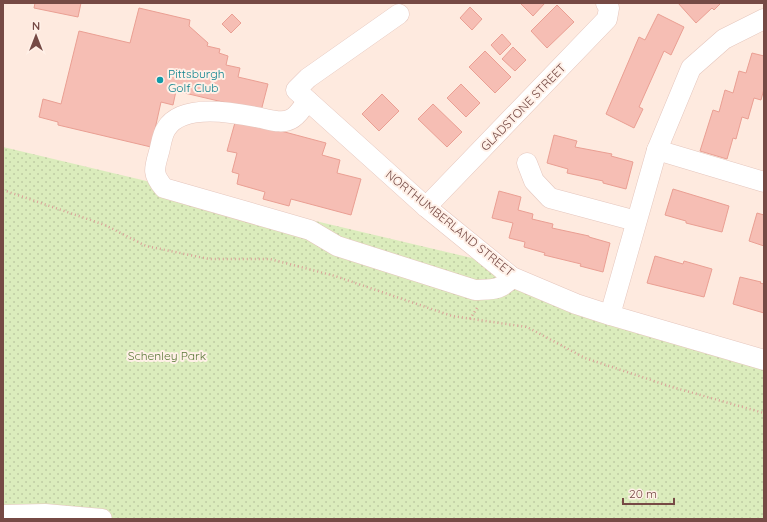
<svg xmlns="http://www.w3.org/2000/svg" width="767" height="522" viewBox="0 0 767 522" font-family="Quicksand,sans-serif">
<style>
.park{fill:url(#park-dots)}
.building{fill:#f6beb4;stroke:#ea9f93}
.lines{fill:none;stroke-linecap:round;stroke-linejoin:round}
.minor-casing{stroke:#e5c6bd;stroke-width:21}
.path{stroke:#daa198;stroke-width:2.5;stroke-dasharray:1 3;stroke-linecap:butt}
.minor{stroke:#fff;stroke-width:20}
.culture-dot{fill:#0f9aa8;stroke:#fff0e7;stroke-width:1.5}
.labels{text-anchor:middle;dominant-baseline:central;stroke-width:4;stroke-linejoin:round;paint-order:stroke}
.culture-label{font-size:12px;fill:#0d838f;stroke:#fff0e7;text-anchor:start}
.street-label{font-size:12px;fill:#764a45;stroke:#fff0e7}
.park-label{font-size:12px;fill:#5b7839;stroke:#fff0e7}
</style>
<defs>
<pattern id="park-dots" width="8" height="8" patternUnits="userSpaceOnUse"><rect width="8" height="8" fill="#dbecbc"/><path d="M2 2h.1M6 6h.1" fill="none" stroke="#bfcca3" stroke-width="1.8" stroke-linecap="round"/></pattern>
</defs>
<rect width="100%" height="100%" fill="#feeadf"/>
<polygon class="park" points="3,147 510,267 610,315 764,360 764,519 3,519"/>
<g class="building">
<polygon points="35,3 81,3 78,17 34,8"/>
<polygon points="520,3 545,3 533,16"/>
<polygon points="678,3 721,3 714,10 712,8 696,23"/>
<polygon points="557,5 574,22 547,48 531,31"/>
<polygon points="470,7 482,19 472,30 460,18"/>
<polygon points="139,8 190,20 189,26 208,43 207,46 220,49 219,53 228,56 226,65 240,68 238,77 268,84 261,111 176,91 173,105 161,102 151,147 58,125 58,122 39,117 43,99 61,104 79,31 130,43"/>
<polygon points="232,14 241,23 231,33 222,24"/>
<polygon points="658,14 684,27 671,55 664,51 639,107 643,109 634,128 606,114 639,37 645,40"/>
<polygon points="502,34 511,44 500,55 491,45"/>
<polygon points="513,47 526,60 515,71 502,59"/>
<polygon points="485,51 511,77 495,93 469,67"/>
<polygon points="752,53 764,56 764,89 761,100 754,98 748,119 742,117 736,139 733,138 727,159 700,151 713,110 719,112 725,90 733,93 739,71 746,73"/>
<polygon points="461,84 480,103 466,117 447,98"/>
<polygon points="382,94 399,111 379,131 362,114"/>
<polygon points="433,104 462,132 447,147 418,119"/>
<polygon points="236,119 326,143 322,155 340,160 337,173 361,179 351,215 291,199 289,206 263,199 265,192 237,184 239,174 232,172 237,153 227,151"/>
<polygon points="554,135 577,141 575,147 612,154 611,156 633,162 626,189 603,183 603,181 567,173 568,169 547,163"/>
<polygon points="673,189 729,206 722,232 686,223 686,221 665,215"/>
<polygon points="499,191 521,197 518,210 533,214 532,219 553,224 552,228 589,236 589,237 610,243 603,272 580,266 581,264 544,255 545,253 524,247 525,242 509,238 513,223 492,218"/>
<polygon points="757,213 764,215 764,246 749,241"/>
<polygon points="655,256 683,264 684,261 712,269 704,297 647,283"/>
<polygon points="740,277 761,282 760,283 764,284 764,313 733,304"/>
</g>
<g class="lines">
<g class="minor-casing">
<g id="minor">
<polyline points="399,14 308,78 296,90 426,207 512,277 576,304 610,315 764,360"/>
<path d="M308,101C303,106 298,116 291,119C282,124 271,120 261,118C236,113 182,102 166,129C162,135 161,145 159,152C154,169 152,174 164,188L310,230L337,246L475,290C492,289 501,291 512,277"/>
<polyline points="657,150 764,182"/>
<polyline points="527,163 534,181 550,198 636,221"/>
<polyline points="426,207 607,19 609,8 606,3"/>
<polyline points="610,315 657,150 691,68 724,39 764,19"/>
<polyline points="3,515 45,514 102,519"/>
</g>
</g>
<g class="path">
<polyline points="3,190 105,225 146,246 209,259 270,259 335,276 452,316 527,327 585,358 672,387 764,413"/>
<polyline points="470,319 477,308"/>
</g>
<use href="#minor" class="minor"/>
</g>
<circle class="culture-dot" cx="160" cy="80" r="4"/>
<g class="labels">
<g class="culture-label">
<text x="168" y="73">Pittsburgh<tspan x="168" dy="14">Golf Club</tspan></text>
</g>
<g class="street-label">
<text transform="translate(523 107) rotate(-46)">GLADSTONE STREET</text>
<text transform="translate(450 223) rotate(39)">NORTHUMBERLAND STREET</text>
</g>
<g class="park-label">
<text x="167" y="355">Schenley Park</text>
</g>
</g>
<rect width="767" height="522" fill="none" stroke="#764a45" stroke-width="8"/>
<g transform="translate(36 36)" stroke="#fff0e7" stroke-width="3" paint-order="stroke">
<path d="M0-3L7 15L0 10L-7 15Z" fill="#764a45"/>
<text y="-6" font-size="11" font-weight="bold" text-anchor="middle" fill="#764a45">N</text>
</g>
<path d="M623 498v6h51v-6" fill="none" stroke="#764a45" stroke-width="2"/>
<text x="629" y="498" font-size="12" fill="#764a45" stroke="#fff0e7" stroke-width="3" paint-order="stroke">20 m</text>
</svg>
